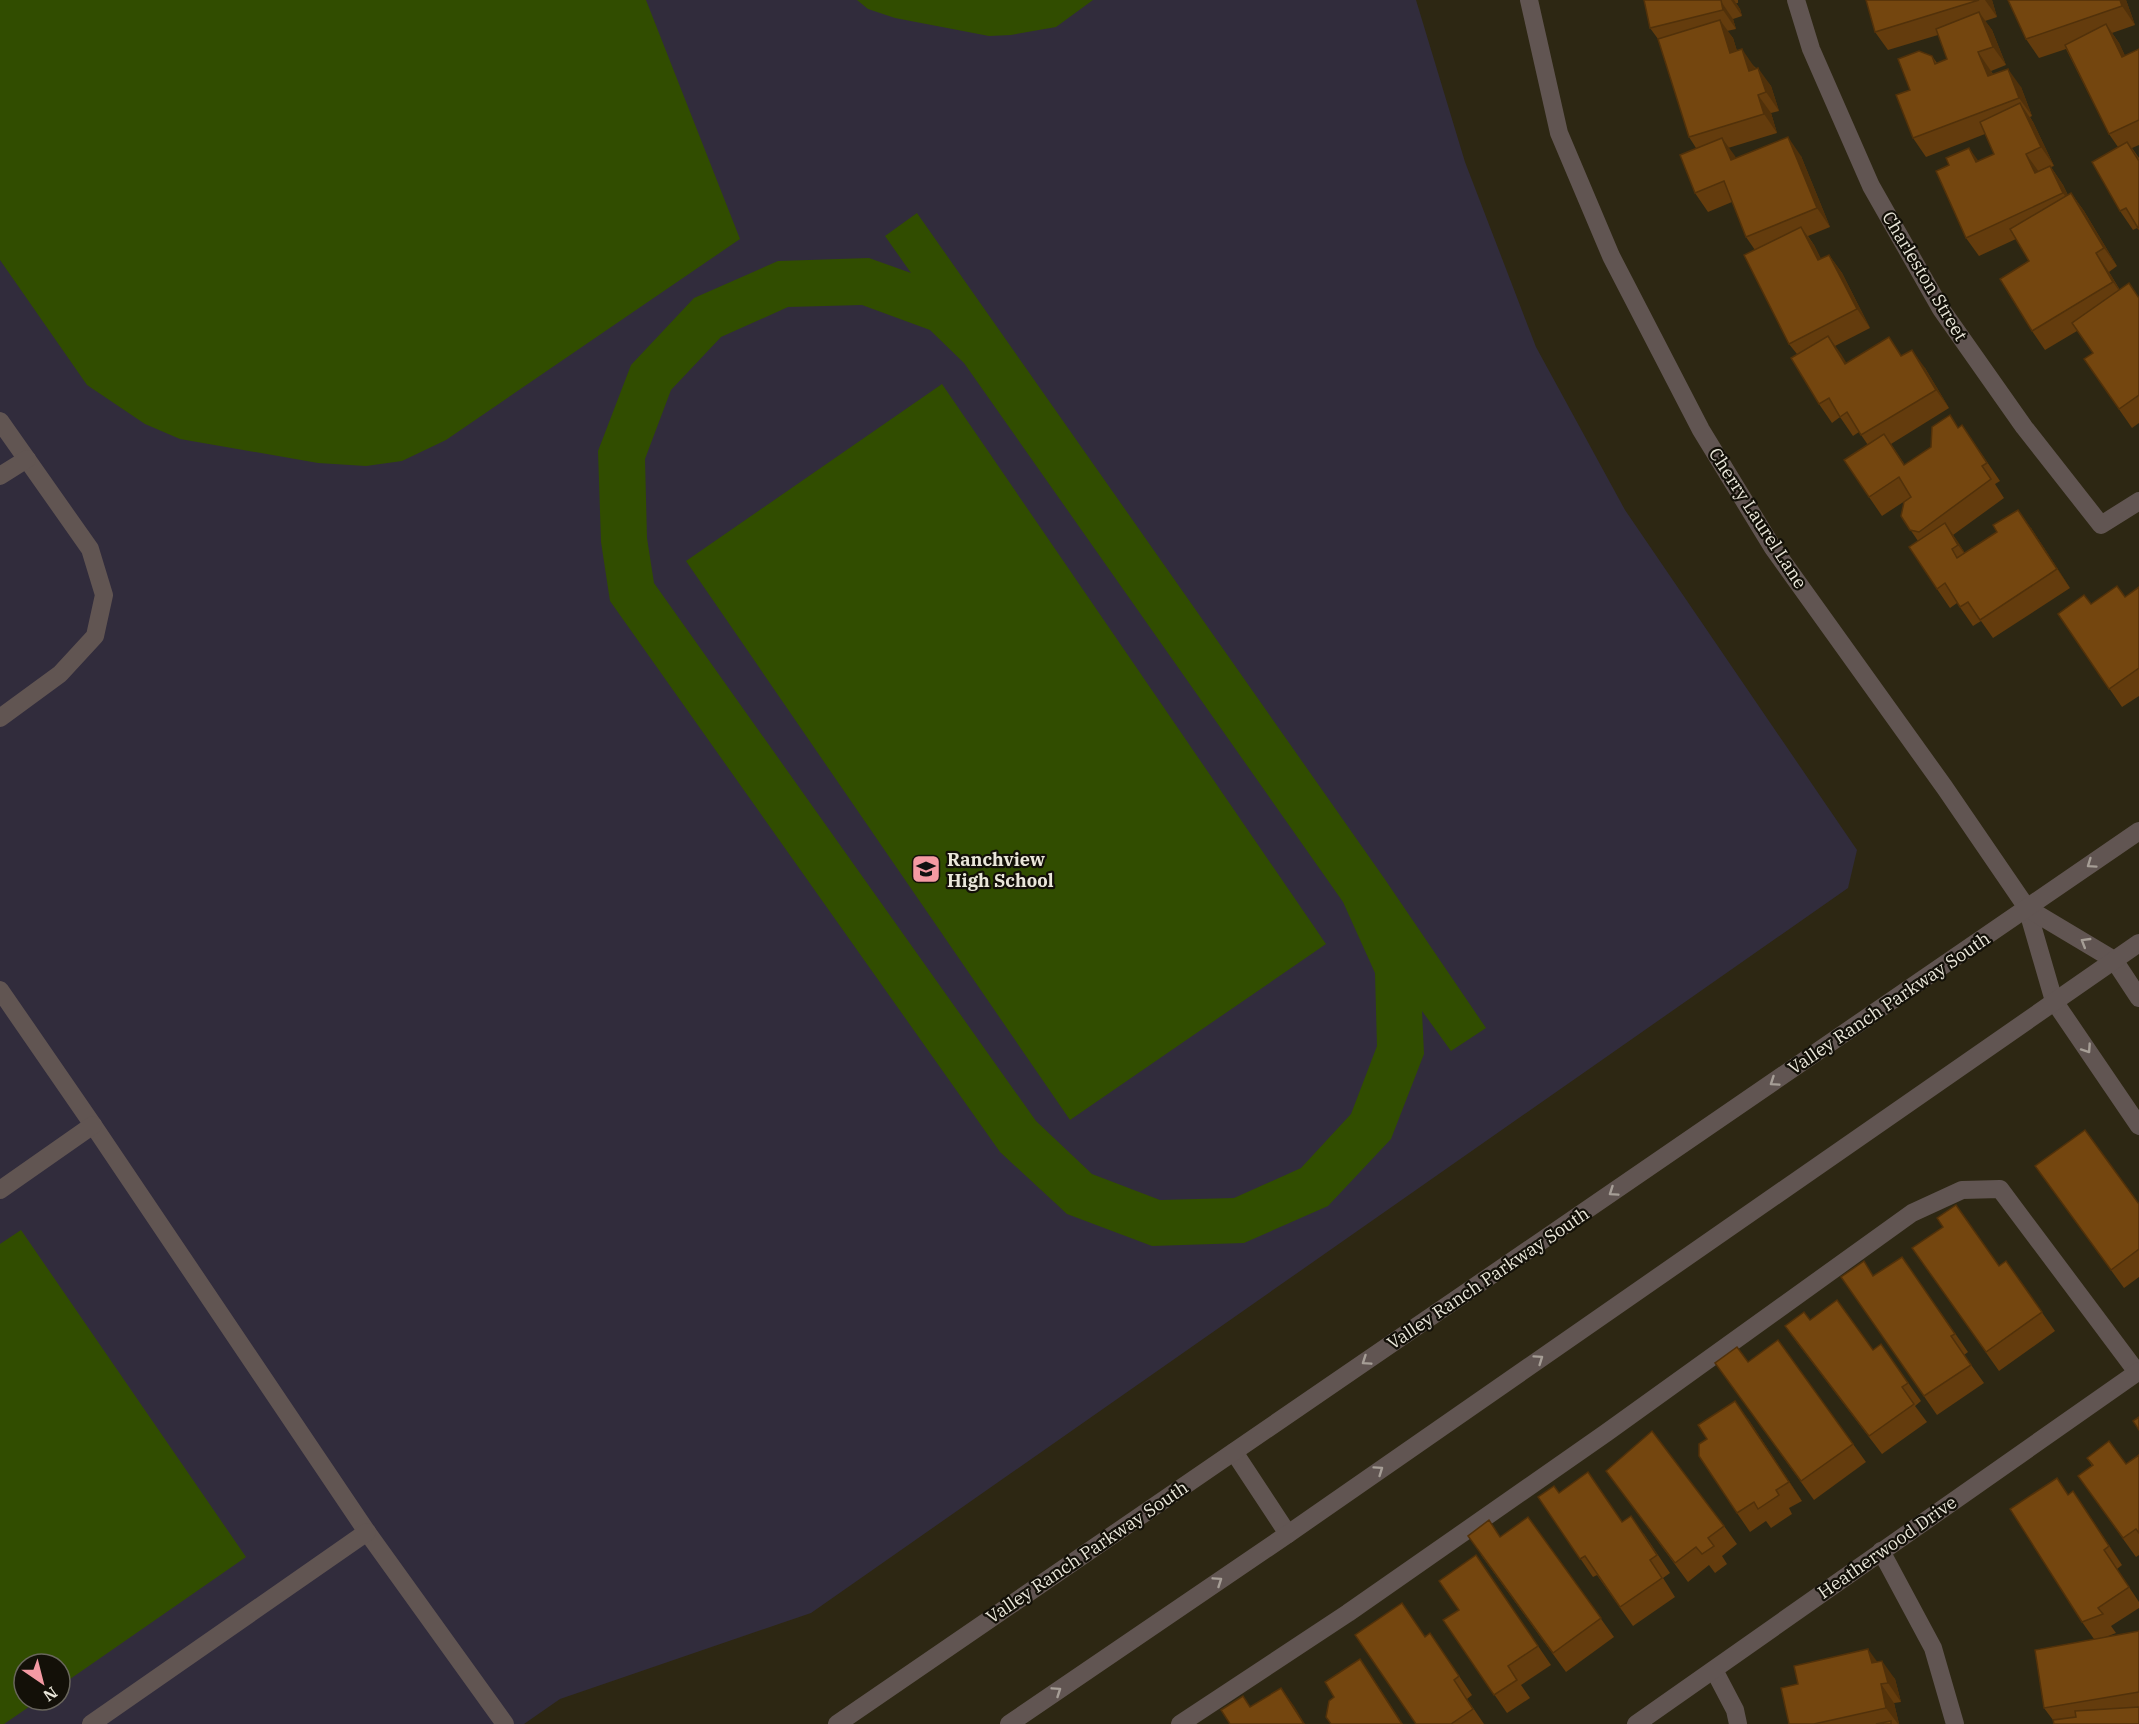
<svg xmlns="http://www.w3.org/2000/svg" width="2139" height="1724" viewBox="0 0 2139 1724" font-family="'IBM Plex Serif',serif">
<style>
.education{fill:#312c3c;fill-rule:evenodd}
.grass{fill:#314d00;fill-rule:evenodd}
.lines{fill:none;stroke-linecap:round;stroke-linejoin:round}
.service{stroke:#615552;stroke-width:18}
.minor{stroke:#615552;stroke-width:18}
.tertiary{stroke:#615552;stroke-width:18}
.wall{fill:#643c0d}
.shaded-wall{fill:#51310a}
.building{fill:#74460f;stroke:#51310a;stroke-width:1.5}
.oneway{stroke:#a69e96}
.labels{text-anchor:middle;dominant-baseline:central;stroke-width:4.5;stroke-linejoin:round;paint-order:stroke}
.street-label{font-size:18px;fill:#eae7da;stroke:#131008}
.poi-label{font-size:18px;font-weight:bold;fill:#eae7da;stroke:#131008;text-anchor:start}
</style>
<rect width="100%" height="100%" fill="#2d2713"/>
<path class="education" d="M0,0H1416L1465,162L1536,347L1625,510L1857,850L1848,888L811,1613L560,1699L524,1724H0ZM24,1664H60V1700H24Z"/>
<g class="grass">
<polygon points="0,0 646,0 740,239 446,440 402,461 366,466 318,463 180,439 145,424 87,385 0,260"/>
<polygon points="857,0 1093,0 1056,27 1011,35 989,36 895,18 868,9"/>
<path d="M917,213L1384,878L1486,1028L1451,1051L1422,1011L1424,1054L1391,1139L1328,1206L1244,1243L1152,1246L1067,1214L1000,1152L610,601L601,542L598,451L631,365L694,298L778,261L869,258L911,273L885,236ZM862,305L930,330L964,363L1343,902L1375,973L1377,1046L1351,1114L1301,1168L1234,1198L1160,1200L1092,1174L1036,1121L654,583L647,538L645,459L671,390L721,337L788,307Z"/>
<polygon points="942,384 1326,944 1070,1120 686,561"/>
<polygon points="21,1230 246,1557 60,1686 60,1664 24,1664 24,1700 39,1700 4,1724 0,1724 0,1244"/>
</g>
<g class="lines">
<g class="service">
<polyline points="0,421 90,549 104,595 95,636 60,674 0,718"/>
<polyline points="0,476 27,459"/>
<polyline points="0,990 93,1125 367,1532 505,1724"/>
<polyline points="0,1190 93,1125"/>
<polyline points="1714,1670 1735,1710 1738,1724"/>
<polyline points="91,1724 367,1532"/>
<polyline points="1180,1724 1348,1613 1606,1433 1912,1213 1962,1190 2000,1189 2137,1372"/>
</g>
<g class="minor">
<polyline points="1529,0 1559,133 1611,256 1701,430 1773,548 1945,788 2027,908 2054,1001 2139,1126"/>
<polyline points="1796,0 1811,49 1871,186 1941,309 2024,427 2101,525 2139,501"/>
<polyline points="2027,908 2114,960 2139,998"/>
<polyline points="1881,1551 1933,1648 1955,1724"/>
<polyline points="1636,1724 2139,1371"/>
</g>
<g class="tertiary">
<polyline points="1234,1452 1288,1534"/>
<polyline points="837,1724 2139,831"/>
<polyline points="1009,1724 1288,1534 2139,943"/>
</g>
</g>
<g class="wall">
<polygon points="1644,0 1738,0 1738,3 1736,3 1740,9 1742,16 1733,19 1736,29 1727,31 1733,38 1737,51 1756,68 1771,86 1779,111 1771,113 1777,133 1728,148 1735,158 1801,156 1830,227 1808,236 1814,245 1821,259 1829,255 1842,273 1870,328 1835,346 1846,363 1902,356 1925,368 1949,408 1891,444 1905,465 1962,425 2000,481 1995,484 2004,498 1953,535 1965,553 2031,528 2070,588 1993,638 1981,621 1973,626 1957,603 1950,608 1937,589 1918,541 1901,516 1911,497 1882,516 1869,497 1868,445 1859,432 1853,436 1840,417 1832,423 1819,404 1797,354 1789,344 1755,250 1746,237 1732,202 1708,212 1695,193 1696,148 1689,137 1658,39 1650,28"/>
<polygon points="1866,0 1992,0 1997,17 1985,21 1992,30 2006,65 1991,71 1993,74 2021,87 2032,116 2030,117 2033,122 2054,166 2051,167 2063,185 2068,195 2071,193 2084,211 2117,266 2109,272 2120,290 2139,298 2139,423 2132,428 2084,359 2093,353 2077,331 2045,350 2032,331 2029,261 2016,239 1979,256 1966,238 1978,161 1994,154 1985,134 1926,157 1913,138 1910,90 1932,56 1937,63 1947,59 1938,35 1888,50 1875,32"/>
<polygon points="2008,0 2126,0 2135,25 2112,33 2119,43 2125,56 2139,49 2139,145 2132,148 2139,158 2139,230 2137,228 2133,230 2120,211 2118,147 2109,134 2066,49 2039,58 2026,39"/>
<polygon points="2139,587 2139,696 2122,707 2058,614 2091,604 2125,597"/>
<polygon points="2048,1184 2139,1204 2139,1277 2124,1288"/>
<polygon points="1943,1227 1999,1266 2006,1261 2055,1331 1999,1371 1912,1248"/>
<polygon points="1902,1257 1968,1352 1964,1355 1984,1383 1937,1415 1841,1277 1874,1276"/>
<polygon points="1810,1320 1873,1350 1881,1344 1921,1401 1915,1406 1927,1422 1882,1454 1798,1344 1785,1326"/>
<polygon points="1778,1340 1866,1462 1814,1500 1728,1381 1748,1362"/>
<polygon points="1748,1419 1802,1501 1789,1508 1792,1514 1771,1528 1766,1521 1750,1532 1737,1513 1707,1439"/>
<polygon points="2139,1455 2139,1555 2136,1557 2078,1476 2092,1466 2087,1458 2126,1464"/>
<polygon points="1606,1471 1724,1526 1737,1544 1722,1556 1727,1564 1715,1573 1709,1565 1688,1582"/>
<polygon points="2073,1491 2122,1565 2117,1569 2139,1602 2139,1608 2111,1626 2116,1633 2103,1638 2139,1631 2139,1724 2053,1720 2044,1708 2094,1639 2082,1622 2068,1495"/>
<polygon points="1559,1493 1622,1522 1644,1534 1670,1573 1663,1578 1675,1597 1633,1626 1597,1575 1593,1577 1538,1497"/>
<polygon points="1528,1517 1614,1637 1566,1672 1481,1555 1500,1537"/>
<polygon points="1476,1555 1551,1665 1521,1685 1530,1698 1507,1713 1443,1620 1459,1610"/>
<polygon points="1430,1633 1472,1695 1467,1699 1484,1724 1416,1724 1425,1636"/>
<polygon points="1878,1662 1895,1679 1901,1702 1894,1703 1899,1724 1789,1724"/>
</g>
<g class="shaded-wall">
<polygon points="1720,0 1733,19 1736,29 1723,10"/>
<polygon points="1731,0 1734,0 1740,9 1742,16"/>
<polygon points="1985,0 1992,0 1997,17"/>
<polygon points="2120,0 2126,0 2135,25 2122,6"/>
<polygon points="1979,12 1992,30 2006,65 1993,47"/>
<polygon points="1720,20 1733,38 1743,71 1730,53"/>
<polygon points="2106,24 2119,43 2135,76 2122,57"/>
<polygon points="1742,49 1755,68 1762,89 1749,71"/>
<polygon points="1978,52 1991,71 2001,94 1988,76"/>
<polygon points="1758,68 1771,86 1779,111 1766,92"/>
<polygon points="2008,69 2021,87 2032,116 2019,98"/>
<polygon points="1758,95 1771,113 1777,133 1764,114"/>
<polygon points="2020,103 2033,122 2054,166 2041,147"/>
<polygon points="1788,137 1801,156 1830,227 1817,208"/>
<polygon points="1722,138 1735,156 1744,178 1731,160"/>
<polygon points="1969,148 1982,166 1976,162"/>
<polygon points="2026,154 2039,172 2035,173"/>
<polygon points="2050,166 2063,185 2076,212 2063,193"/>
<polygon points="2071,193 2084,211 2117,266 2104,248"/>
<polygon points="1801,227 1814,245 1831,279 1818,260"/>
<polygon points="2096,253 2109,272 2126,301 2113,282"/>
<polygon points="1829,255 1842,273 1870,328 1857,309"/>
<polygon points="1828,336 1841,354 1858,382 1845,364"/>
<polygon points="1912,350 1925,368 1949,408 1936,390"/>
<polygon points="2018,510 2031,528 2070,588 2057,569"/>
<polygon points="1945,523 1958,542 1971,563 1958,545"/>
<polygon points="1735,1401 1748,1419 1802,1501 1789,1482"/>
<polygon points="2073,1491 2086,1510 2122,1565 2109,1546"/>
<polygon points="1868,1649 1881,1667 1872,1663"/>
<polygon points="1360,1659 1373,1678 1403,1724 1402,1724"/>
<polygon points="1882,1661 1895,1679 1901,1702 1888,1683"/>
<polygon points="1881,1684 1894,1703 1899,1724 1898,1724 1886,1708"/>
<polygon points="1281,1688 1294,1706 1305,1724 1304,1724"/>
</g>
<g class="building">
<polygon points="1644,0 1721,0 1723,10 1650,28"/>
<polygon points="1866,0 1979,0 1875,32"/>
<polygon points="2008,0 2120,0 2122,6 2026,39"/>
<polygon points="1979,12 1993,47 1978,52 1988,76 2008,69 2019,98 1913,138 1896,95 1910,90 1898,59 1919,51 1932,56 1935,64 1947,59 1936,29"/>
<polygon points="1720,20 1730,53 1742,49 1749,71 1758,68 1766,92 1758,95 1764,114 1689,137 1658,39"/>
<polygon points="2106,24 2122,57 2139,49 2139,120 2109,134 2065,45"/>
<polygon points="2020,103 2041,147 2026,154 2035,173 2050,166 2063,193 1966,238 1936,171 1949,165 1946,158 1969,148 1976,162 1994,154 1980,122"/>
<polygon points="1788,137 1817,208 1746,237 1724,181 1695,193 1680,155 1722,138 1731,160"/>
<polygon points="2127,142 2139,161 2139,227 2138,228 2126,208 2120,211 2092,162"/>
<polygon points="2071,193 2104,248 2096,253 2113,282 2032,331 2000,279 2029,261 2010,229"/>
<polygon points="1801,227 1818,260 1829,255 1857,309 1789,344 1744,255"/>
<polygon points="2129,283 2139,298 2139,395 2119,409 2084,359 2093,353 2072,323"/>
<polygon points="1828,336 1845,364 1889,337 1901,356 1912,350 1936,390 1861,435 1847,412 1840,417 1829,398 1819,404 1791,358"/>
<polygon points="1950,415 1958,428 1962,425 1987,463 1982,466 1991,479 1919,532 1910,530 1901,516 1904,502 1911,497 1899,477 1869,497 1844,460 1884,434 1904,465 1931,447 1932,427"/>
<polygon points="2018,510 2057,569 1980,620 1968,602 1960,607 1945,583 1937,589 1909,547 1945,523 1958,545 1952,549 1957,558 1997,532 1993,525"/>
<polygon points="2117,586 2125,597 2139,587 2139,668 2109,689 2058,614 2084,595 2091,604"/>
<polygon points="2085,1130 2139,1204 2139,1249 2111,1270 2035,1166"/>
<polygon points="1956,1205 1999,1266 2006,1261 2042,1312 1986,1352 1912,1248 1943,1227 1937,1218"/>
<polygon points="1902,1257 1955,1334 1951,1336 1971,1365 1924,1396 1841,1277 1864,1261 1873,1276"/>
<polygon points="1837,1300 1873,1350 1881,1344 1908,1383 1902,1387 1914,1404 1869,1436 1785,1326 1804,1312 1810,1320"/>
<polygon points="1778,1340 1853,1444 1801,1481 1715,1363 1737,1347 1748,1362"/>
<polygon points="1735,1401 1789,1482 1776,1490 1779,1495 1758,1509 1754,1502 1737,1513 1699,1456 1699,1444 1707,1439 1698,1425"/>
<polygon points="2139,1417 2139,1430 2133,1421"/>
<polygon points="1652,1431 1724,1526 1708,1538 1714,1546 1702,1554 1696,1547 1675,1563 1606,1471"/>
<polygon points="2109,1441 2126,1464 2139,1455 2139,1533 2136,1529 2123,1538 2078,1476 2093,1465 2087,1458"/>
<polygon points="1588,1472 1622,1522 1631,1516 1657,1555 1650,1560 1662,1578 1620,1607 1585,1556 1580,1559 1538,1497 1554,1486 1559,1493"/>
<polygon points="2057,1478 2068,1495 2073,1491 2109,1546 2104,1550 2129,1587 2098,1608 2103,1614 2082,1622 2010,1509"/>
<polygon points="1528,1517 1601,1618 1553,1653 1468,1536 1489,1520 1500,1537"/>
<polygon points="1476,1555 1538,1646 1508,1666 1517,1680 1494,1695 1443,1620 1459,1610 1439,1581"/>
<polygon points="1402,1603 1425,1637 1430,1633 1459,1676 1454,1680 1473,1709 1451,1724 1416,1724 1355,1635"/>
<polygon points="2139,1631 2139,1692 2044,1708 2035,1650"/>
<polygon points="1868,1649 1872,1663 1882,1661 1888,1683 1881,1684 1886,1708 1814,1724 1789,1724 1781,1688 1798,1684 1794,1666"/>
<polygon points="1360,1659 1402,1724 1331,1724 1326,1717 1329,1701 1334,1697 1325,1682"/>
<polygon points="1281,1688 1304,1724 1230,1724 1221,1710 1243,1696 1250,1707"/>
<polygon points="2139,1707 2139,1724 2054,1724 2053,1720 2076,1717 2075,1711"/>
<polygon points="1891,1721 1891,1724 1876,1724"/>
</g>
<defs><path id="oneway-chevron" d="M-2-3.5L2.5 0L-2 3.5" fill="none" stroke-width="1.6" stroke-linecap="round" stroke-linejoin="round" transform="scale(1.5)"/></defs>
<g class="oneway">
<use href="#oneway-chevron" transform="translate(2091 864) rotate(145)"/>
<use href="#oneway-chevron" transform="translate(2085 942) rotate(-149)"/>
<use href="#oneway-chevron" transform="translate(2087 1049) rotate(56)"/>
<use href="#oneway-chevron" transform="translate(1774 1082) rotate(146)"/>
<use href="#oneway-chevron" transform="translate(1613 1192) rotate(146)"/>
<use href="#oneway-chevron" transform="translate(1539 1359) rotate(-35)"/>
<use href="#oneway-chevron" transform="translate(1366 1361) rotate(146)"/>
<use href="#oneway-chevron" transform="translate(1379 1470) rotate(-35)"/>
<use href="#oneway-chevron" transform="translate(1218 1581) rotate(-34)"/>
<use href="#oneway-chevron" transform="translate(1057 1691) rotate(-34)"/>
</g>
<defs>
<g id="school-square" transform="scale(1.5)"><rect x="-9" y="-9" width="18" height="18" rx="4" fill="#f49aa3" stroke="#131008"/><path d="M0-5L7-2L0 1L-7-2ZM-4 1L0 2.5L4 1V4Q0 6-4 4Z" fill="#111"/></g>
</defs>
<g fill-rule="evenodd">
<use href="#school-square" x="926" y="869"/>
</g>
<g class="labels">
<g class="street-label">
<text transform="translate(1925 276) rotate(59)">Charleston Street</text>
<text transform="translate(1758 518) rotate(57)">Cherry Laurel Lane</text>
<text transform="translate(1889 1003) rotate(-34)">Valley Ranch Parkway South</text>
<text transform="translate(1488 1278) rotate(-34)">Valley Ranch Parkway South</text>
<text transform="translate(1887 1547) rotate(-35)">Heatherwood Drive</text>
<text transform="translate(1087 1552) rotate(-34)">Valley Ranch Parkway South</text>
</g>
<g class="poi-label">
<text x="947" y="859">Ranchview<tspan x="947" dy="21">High School</tspan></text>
</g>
</g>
<g transform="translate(42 1682) rotate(145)"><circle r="28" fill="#131008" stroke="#69665c" stroke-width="1.5"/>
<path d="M0-4.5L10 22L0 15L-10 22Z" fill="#f49aa3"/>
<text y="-9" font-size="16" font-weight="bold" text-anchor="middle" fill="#eae7da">N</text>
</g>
</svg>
